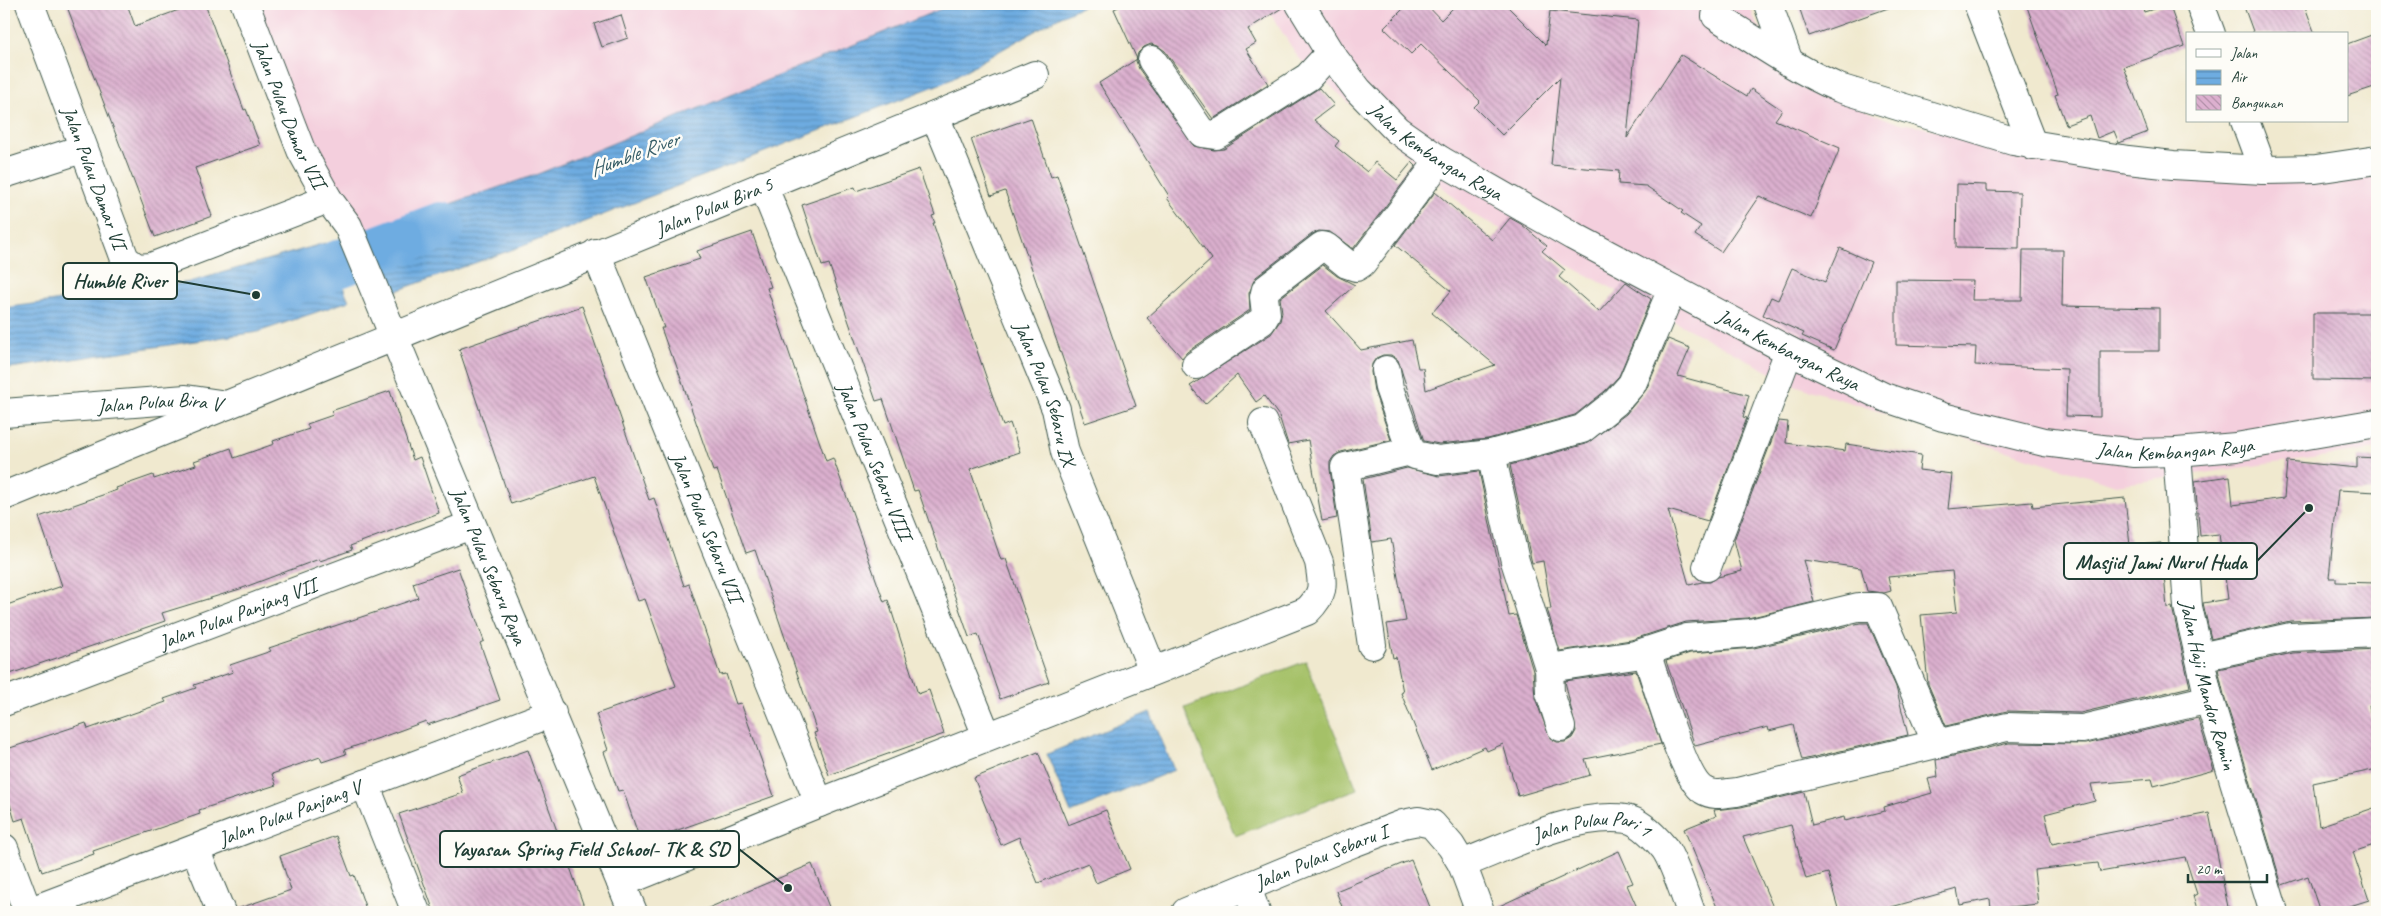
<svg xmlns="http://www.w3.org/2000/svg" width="2381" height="916" viewBox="0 0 2381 916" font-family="Caveat,sans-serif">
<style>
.built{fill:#f4cfdd}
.garden{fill:#a5c168;stroke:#627f4e}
.water{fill:url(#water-rules);stroke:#46748a}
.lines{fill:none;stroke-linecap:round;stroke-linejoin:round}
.river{stroke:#6eace1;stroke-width:48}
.building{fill:url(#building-back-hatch)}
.minor-casing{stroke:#3e574b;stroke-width:30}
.minor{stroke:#fff;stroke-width:28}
.labels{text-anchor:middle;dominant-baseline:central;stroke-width:5;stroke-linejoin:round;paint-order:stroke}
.street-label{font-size:20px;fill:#1f3d34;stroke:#fdfcf7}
.water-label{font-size:21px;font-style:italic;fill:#375e68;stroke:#fdfcf7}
.leader{fill:none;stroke:#1f3d34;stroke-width:2}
.callout-dot{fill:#1f3d34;stroke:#fdfcf7;stroke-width:2}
.callout{fill:#fdfcf7;stroke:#1f3d34;stroke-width:2}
.callout-label{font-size:21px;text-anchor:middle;font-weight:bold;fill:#1f3d34}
</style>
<defs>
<pattern id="water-rules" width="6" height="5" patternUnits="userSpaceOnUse" patternTransform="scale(1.25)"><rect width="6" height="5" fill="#6eace1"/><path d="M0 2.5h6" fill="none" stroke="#5a8db7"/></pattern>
<pattern id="building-back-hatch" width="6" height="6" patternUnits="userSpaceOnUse" patternTransform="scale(1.25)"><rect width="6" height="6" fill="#dcb0cf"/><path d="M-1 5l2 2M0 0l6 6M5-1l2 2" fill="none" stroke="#b290a9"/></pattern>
</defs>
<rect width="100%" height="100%" fill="#fdfcf7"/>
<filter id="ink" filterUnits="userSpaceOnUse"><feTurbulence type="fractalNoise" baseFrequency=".02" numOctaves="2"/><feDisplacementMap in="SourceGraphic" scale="10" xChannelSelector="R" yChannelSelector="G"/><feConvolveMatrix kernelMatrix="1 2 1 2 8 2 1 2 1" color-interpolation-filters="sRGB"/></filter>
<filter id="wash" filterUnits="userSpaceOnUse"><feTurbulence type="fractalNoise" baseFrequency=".0096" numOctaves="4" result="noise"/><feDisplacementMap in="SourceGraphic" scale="20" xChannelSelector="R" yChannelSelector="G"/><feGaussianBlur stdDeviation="1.12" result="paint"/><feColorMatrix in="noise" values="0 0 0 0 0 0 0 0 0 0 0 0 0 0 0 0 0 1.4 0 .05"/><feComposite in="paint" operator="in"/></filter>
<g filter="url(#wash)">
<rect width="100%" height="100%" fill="#f0e9cf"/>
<g class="built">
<polygon points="244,4 1016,4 360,253"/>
<polygon points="1264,4 1749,4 1756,23 1819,92 1895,122 2166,173 2377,155 2377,449 2116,485 1794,385 1474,215 1298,57"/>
</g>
<polygon class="garden" points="1306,661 1357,789 1235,836 1185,708"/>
<g class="water">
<polygon points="953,4 1087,4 1063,15 945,82 528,244 396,291 373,230 538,174"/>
<polygon points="325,243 349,301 258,332 4,369 4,308 190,282"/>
<polygon points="1150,712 1174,770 1071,813 1047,754"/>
</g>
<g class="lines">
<polyline class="river" points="274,288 441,226"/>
</g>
<g id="blocks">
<g class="building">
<polygon points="66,4 127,4 135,26 195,4 205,4 244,110 246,109 260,145 195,168 212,216 155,237"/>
<polygon points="1125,4 1284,4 1285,6 1248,29 1256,43 1246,49 1268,84 1213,119 1165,51 1158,46 1151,44 1144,47 1138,53 1136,61 1139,69 1194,146 1214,150 1224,149 1319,88 1334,105 1314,120 1339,141 1335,146 1367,172 1375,162 1397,180 1412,162 1416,166 1353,249 1330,232 1319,231 1312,234 1256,277 1249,293 1250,310 1187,352 1182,358 1147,318 1212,259 1167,198 1169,196 1099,83 1137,59 1114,9"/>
<polygon points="1408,4 1426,4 1441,20 1457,4 1505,4 1546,45 1550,11 1638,20 1627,138 1681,55 1747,96 1751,89 1782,110 1775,120 1840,148 1811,218 1759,196 1721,252 1695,235 1701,226 1681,213 1683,211 1646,186 1618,184 1619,171 1551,165 1560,77 1502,135 1474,107 1480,101 1421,44 1411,54 1384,28"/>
<polygon points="1798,4 1890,4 1891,7 1809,36"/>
<polygon points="2026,4 2142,4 2144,12 2169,4 2184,46 2124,67 2148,132 2119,143 2114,131 2097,138 2090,116 2066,125 2055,95 2058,94"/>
<polygon points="2243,4 2304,4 2315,34 2254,34"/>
<polygon points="621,15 628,38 602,47 594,24"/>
<polygon points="2377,33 2377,86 2347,96 2347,44"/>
<polygon points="1031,118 1051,177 1057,175 1136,406 1085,423 1005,191 991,196 971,139"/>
<polygon points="919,169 935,215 932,216 935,223 933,223 1003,426 1010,423 1020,452 970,469 1001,560 1006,559 1049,682 1000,699 978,634 969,637 918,490 914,491 883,399 876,401 829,264 822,266 802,205 855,187 856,191"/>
<polygon points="1957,184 1986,185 1986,191 2020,192 2019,249 1956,248"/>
<polygon points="1435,192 1492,240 1510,218 1521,224 1547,246 1542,251 1565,270 1559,277 1599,312 1626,282 1651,299 1619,376 1605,391 1575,415 1488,439 1439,444 1424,441 1398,360 1391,355 1383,355 1376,358 1372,364 1371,372 1374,391 1391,440 1341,452 1334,456 1330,462 1330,469 1337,518 1322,521 1308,440 1288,444 1279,416 1264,396 1256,402 1237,375 1205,404 1190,386 1271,334 1280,321 1282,312 1280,298 1323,265 1337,276 1355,285 1326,311 1361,350 1412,340 1418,368 1423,368 1426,390 1495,365 1432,313 1451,291 1395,245"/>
<polygon points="752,232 771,287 767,288 826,461 833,458 884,602 888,600 918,694 929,690 944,734 829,775 814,733 817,732 755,550 746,553 717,470 713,471 673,356 671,356 661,328 664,328 646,277 700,259 697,251"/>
<polygon points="1840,248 1871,262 1834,350 1802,336 1804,333 1763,315 1771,297 1778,300 1792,268 1825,282"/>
<polygon points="2023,250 2063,250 2062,306 2159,308 2159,351 2100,351 2100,417 2066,416 2067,369 1975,365 1976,347 1896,345 1896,280 1973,281 1972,300 2022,300"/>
<polygon points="582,306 649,500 654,498 684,586 689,584 720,675 726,674 736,704 741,703 774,796 641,843 623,790 618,791 604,752 608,750 596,714 676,686 645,599 638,601 594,476 511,504 459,349"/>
<polygon points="2313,313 2377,313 2377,381 2313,380"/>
<polygon points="1668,339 1690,348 1678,376 1749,395 1743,417 1747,418 1708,521 1668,510 1689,585 1702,582 1710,582 1718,577 1742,571 1734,540 1779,421 1788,422 1786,443 1845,451 1846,444 1921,455 1919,470 1952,474 1948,509 2032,502 2033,507 2125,498 2130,546 2161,543 2167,608 2172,607 2190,687 2080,713 2007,711 1946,726 1928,684 1921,615 1957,612 1952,571 1888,577 1891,591 1884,593 1867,591 1861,568 1803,560 1814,602 1748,618 1686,622 1631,640 1560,651 1547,609 1551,609 1543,561 1532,563 1510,465 1586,444 1626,414 1646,390"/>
<polygon points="390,391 413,460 420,457 439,513 350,546 352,550 320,561 319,559 240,589 162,613 165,621 4,676 4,606 62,586 39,517 117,490 116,488 153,475 154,479 196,465 194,461 231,448 234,458 274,444 273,441 309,429 307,424 333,415 331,411"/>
<polygon points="2357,457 2377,458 2377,492 2338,490 2329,578 2336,578 2336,582 2377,583 2377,618 2290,621 2211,639 2203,603 2228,599 2219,534 2200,536 2195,481 2230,476 2233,505 2284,498 2287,461 2357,468"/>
<polygon points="1407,468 1439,476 1479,471 1509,616 1516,615 1533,671 1535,698 1550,738 1557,742 1565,742 1572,738 1576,731 1565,681 1636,671 1661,744 1585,759 1590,775 1518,796 1503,744 1487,751 1485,747 1432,770 1401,693 1403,692 1396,657 1393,658 1387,624 1406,621 1391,539 1372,542 1363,479"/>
<polygon points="458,568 484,641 480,643 500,700 427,725 426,721 385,736 344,750 346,754 322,762 320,757 272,774 276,785 199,810 200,814 93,851 94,854 42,872 24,818 15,821 4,785 4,750 86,723 88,729 166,702 164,699 196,688 194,685 233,672 230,665 271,651 269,648 418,598 413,583"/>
<polygon points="1860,623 1868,623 1896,687 1908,735 1802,760 1793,725 1769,731 1768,727 1695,746 1666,661 1690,653 1754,648"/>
<polygon points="2377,649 2377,706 2369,706 2377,741 2377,769 2313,783 2319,826 2377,807 2377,844 2353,852 2369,900 2350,906 2352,912 2320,912 2308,876 2282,885 2224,695 2218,669 2293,653"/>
<polygon points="2198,718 2214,770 2154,786 2152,779 2091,784 2095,801 2045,814 2052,844 2209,813 2229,912 2198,912 2193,896 2197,894 2185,857 2100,872 2098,863 2034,870 2038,904 1991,909 1990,899 1960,905 1957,889 1873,912 1839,912 1828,873 1806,879 1791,825 1743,837 1775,912 1719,912 1684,829 1716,816 1714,810 1741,807 1804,792 1812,825 1844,817 1845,821 1885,811 1884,807 1932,793 1928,779 1938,777 1936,760 2009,743 2086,744"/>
<polygon points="528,750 586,912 434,912 399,814 463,793 457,775"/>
<polygon points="1038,752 1068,825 1106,810 1130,869 1096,883 1088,863 1038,883 1019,837 1001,845 974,778"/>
<polygon points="336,836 351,876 354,875 367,912 237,912 237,909 291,890 280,856"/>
<polygon points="1619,851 1633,883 1627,885 1639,912 1495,912 1495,908"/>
<polygon points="1411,860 1432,912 1344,912 1336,891"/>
<polygon points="812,864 831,912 699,912"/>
</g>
</g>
</g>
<g filter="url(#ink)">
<use href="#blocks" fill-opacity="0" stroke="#3e574b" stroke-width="1"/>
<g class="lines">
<g class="minor-casing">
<g id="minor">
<path id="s1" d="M30,4L125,259L137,268L151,267L328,199"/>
<path id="s2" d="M245,4L301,150L328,199L348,226L633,912"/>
<path id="s3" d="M1300,4L1330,53L1358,90L1397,130L1440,160L1573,236L1789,351L1884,397L1943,417L2044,442L2135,453L2177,452L2236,447L2377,423"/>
<polyline points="1768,4 1789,62"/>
<polyline points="1978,4 2033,146"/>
<polyline points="2200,4 2211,34"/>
<path d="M1716,16C1756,41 1795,69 1839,88L2013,141L2128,160L2173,165L2263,170L2316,169L2377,160"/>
<polyline points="1152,60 1202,133 1216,135 1223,131 1308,77 1330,53"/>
<path id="s4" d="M935,116L1056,409L1065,452L1153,671"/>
<polyline points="2245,121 2263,170"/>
<polyline points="4,174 82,149"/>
<path id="s5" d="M763,185L987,736"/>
<path id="s6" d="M596,253L819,803"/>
<polyline points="1196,365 1262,321 1266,314 1264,297 1266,289 1322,246 1326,247 1347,264 1356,267 1362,263 1440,160"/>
<polyline points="1386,370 1389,388 1411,451 1415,455 1438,460 1491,454 1582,429 1616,402 1632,384 1672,289"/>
<path id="s7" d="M4,413L186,399L227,405L1035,75"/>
<path id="s8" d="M2177,452L2188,607L2209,699L2274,912"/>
<polyline points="1491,454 1515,561 1549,668 1550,693 1561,727"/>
<polyline points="4,496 227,405"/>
<polyline points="1707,567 1789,351"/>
<polyline points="1372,645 1345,467 1411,451"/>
<path d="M1646,652C1655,678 1683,778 1703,790C1714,797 1725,793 1737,792L2007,727L2082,729L2209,699"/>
<polyline points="2200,657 2291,637 2377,633"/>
<polyline points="1549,668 1635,655 1687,638 1750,633 1858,607 1878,607 1937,744"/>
<path id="s9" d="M4,702L471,525"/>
<polyline points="365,784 416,912"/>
<polyline points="4,848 28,912"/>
<polyline points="195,849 221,912"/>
<path id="s10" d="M1462,864C1509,846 1575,812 1626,819C1640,821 1656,838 1665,849C1674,862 1685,896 1691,912"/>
<path d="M621,883L819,803L1307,611C1325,593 1323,586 1319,562L1263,423"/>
<polyline points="1247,888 1256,912"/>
<path id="s11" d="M28,912L552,713"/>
<path id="s12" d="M1186,912L1353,843L1403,824L1418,821L1432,824L1451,846L1462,864L1480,912"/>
</g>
</g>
<use href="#minor" class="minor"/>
</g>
</g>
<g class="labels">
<g class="street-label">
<text stroke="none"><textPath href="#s2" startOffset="119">Jalan Pulau Damar VII</textPath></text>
<text stroke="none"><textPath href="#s3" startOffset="204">Jalan Kembangan Raya</textPath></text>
<text stroke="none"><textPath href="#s1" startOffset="185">Jalan Pulau Damar VI</textPath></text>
<text stroke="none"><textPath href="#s7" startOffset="750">Jalan Pulau Bira 5</textPath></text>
<text stroke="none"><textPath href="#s3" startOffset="609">Jalan Kembangan Raya</textPath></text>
<text stroke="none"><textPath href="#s4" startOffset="299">Jalan Pulau Sebaru IX</textPath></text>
<text stroke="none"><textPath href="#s7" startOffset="156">Jalan Pulau Bira V</textPath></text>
<text stroke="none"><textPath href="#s3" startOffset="1014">Jalan Kembangan Raya</textPath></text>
<text stroke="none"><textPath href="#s5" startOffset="298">Jalan Pulau Sebaru VIII</textPath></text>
<text stroke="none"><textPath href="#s6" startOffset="296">Jalan Pulau Sebaru VII</textPath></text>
<text stroke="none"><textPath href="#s2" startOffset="614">Jalan Pulau Sebaru Raya</textPath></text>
<text stroke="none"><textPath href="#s9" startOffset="250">Jalan Pulau Panjang VII</textPath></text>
<text stroke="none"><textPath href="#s8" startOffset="236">Jalan Haji Mandor Ramin</textPath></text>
<text stroke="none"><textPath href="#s11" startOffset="280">Jalan Pulau Panjang V</textPath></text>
<text stroke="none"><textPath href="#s10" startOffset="138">Jalan Pulau Pari 1</textPath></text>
<text stroke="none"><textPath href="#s12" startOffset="146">Jalan Pulau Sebaru I</textPath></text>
</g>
<g class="water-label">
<text transform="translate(634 154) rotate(-20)">Humble River</text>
</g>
</g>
<path class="leader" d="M256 295L177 281M2309 508L2257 561M788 888L739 849"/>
<g class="callout-dot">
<circle cx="256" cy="295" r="5"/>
<circle cx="2309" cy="508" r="5"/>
<circle cx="788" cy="888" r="5"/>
</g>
<g class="callout">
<rect x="63" y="263" width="114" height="36" rx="5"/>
<rect x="2064" y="543" width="193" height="36" rx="5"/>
<rect x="440" y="831" width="299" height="36" rx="5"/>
</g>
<g class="callout-label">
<text x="120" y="288">Humble River</text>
<text x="2161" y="569">Masjid Jami Nurul Huda</text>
<text x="590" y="856">Yayasan Spring Field School- TK &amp; SD</text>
</g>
<rect width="2381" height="916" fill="none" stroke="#fdfcf7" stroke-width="20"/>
<rect x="2186" y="32" width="162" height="90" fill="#fdfcf7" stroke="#a4b0a9"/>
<rect x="2196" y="49" width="25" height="8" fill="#ffffff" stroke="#a4b0a9"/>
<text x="2231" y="58" font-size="15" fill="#1f3d34">Jalan</text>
<rect x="2196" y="70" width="25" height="15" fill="url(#water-rules)" stroke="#a4b0a9"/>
<text x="2231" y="82" font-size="15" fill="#1f3d34">Air</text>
<rect x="2196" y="95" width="25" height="15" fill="url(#building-back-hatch)" stroke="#a4b0a9"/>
<text x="2231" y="108" font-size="15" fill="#1f3d34">Bangunan</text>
<path d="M2188 874v8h79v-8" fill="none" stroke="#1f3d34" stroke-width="2.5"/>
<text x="2196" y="874" font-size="15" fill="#1f3d34" stroke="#fdfcf7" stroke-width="4" paint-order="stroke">20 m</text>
</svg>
